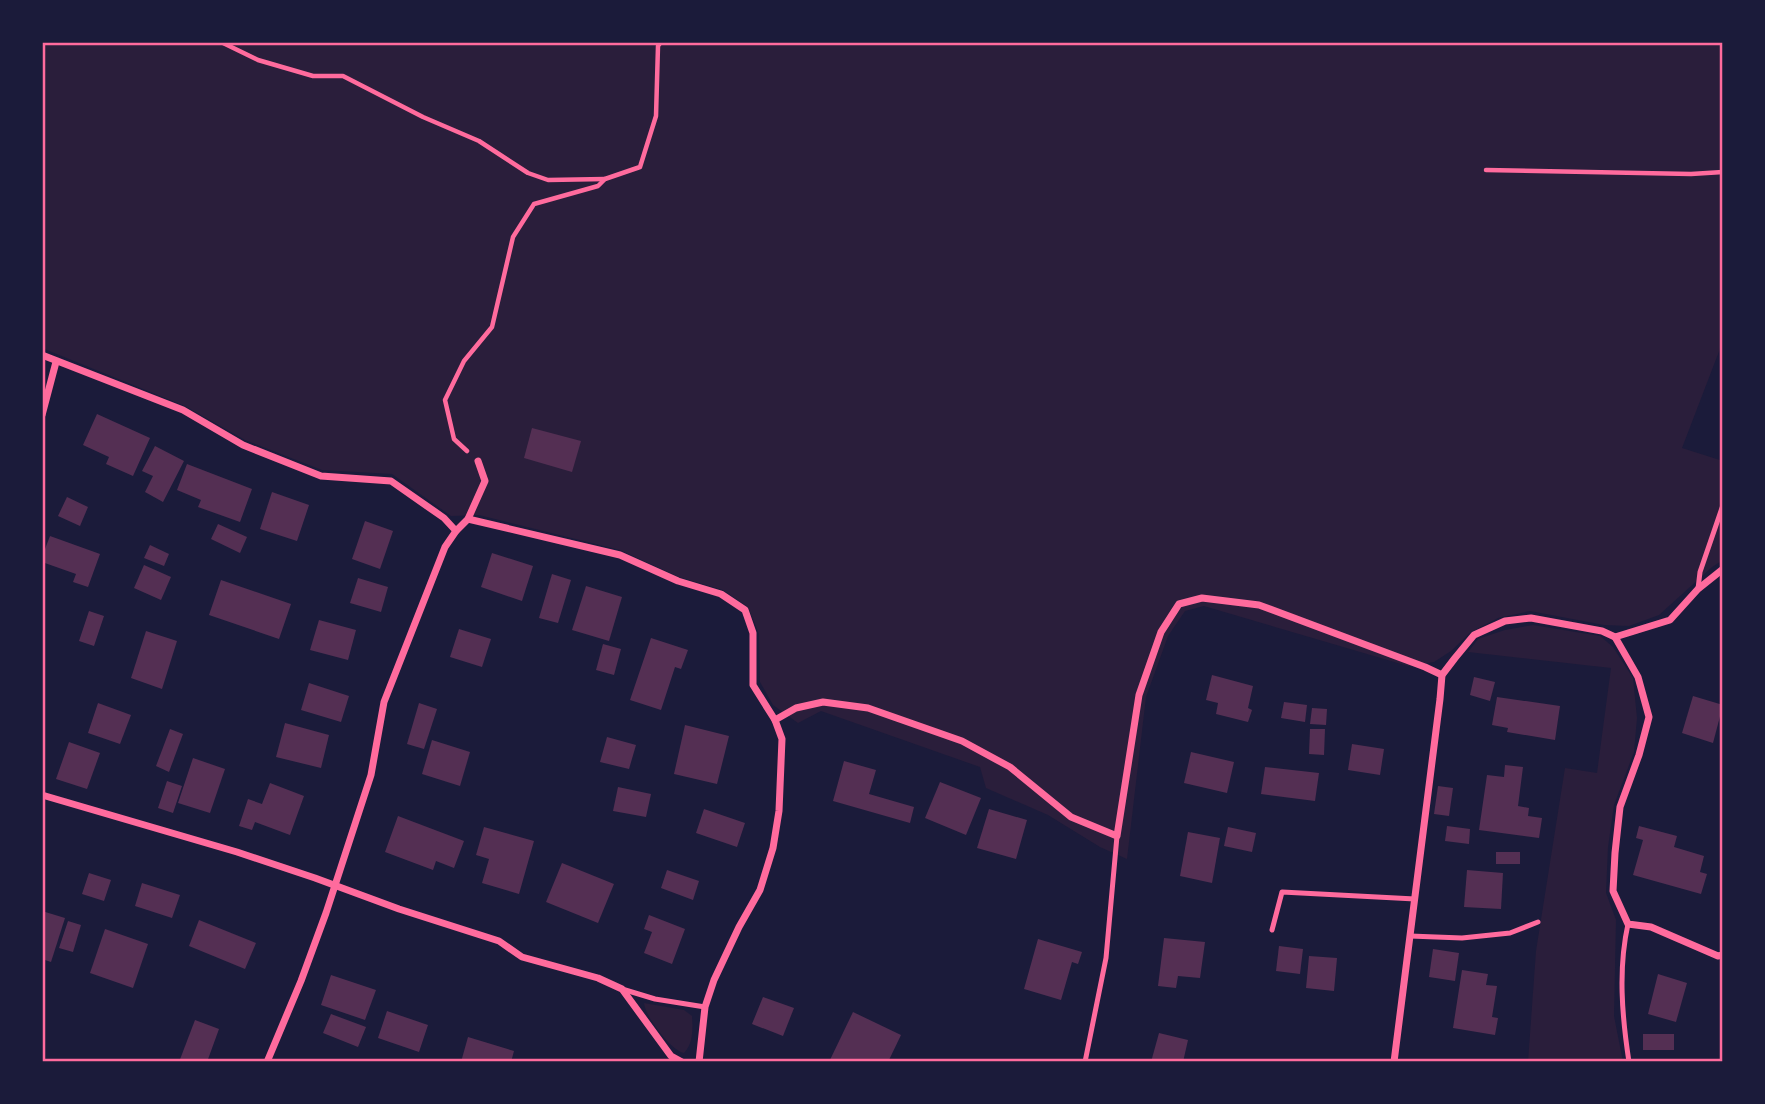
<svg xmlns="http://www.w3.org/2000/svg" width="1765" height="1104" viewBox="0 0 1765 1104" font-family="'Libre Baskerville',serif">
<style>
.green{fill:#2a1e3b}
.building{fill:#542f53}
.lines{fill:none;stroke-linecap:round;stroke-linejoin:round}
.path{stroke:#ff6b9d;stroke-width:4.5}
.service{stroke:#ff6b9d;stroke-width:5}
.minor{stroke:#ff6b9d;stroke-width:7}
.neatline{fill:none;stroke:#ff6b9d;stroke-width:2.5}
</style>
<rect width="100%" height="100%" fill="#1b1b3a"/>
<g class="green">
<polygon points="42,42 1723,42 1723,341 1682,448 1723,461 1723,560 1712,567 1659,615 1629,626 1604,625 1530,611 1498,618 1471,632 1451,651 1434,662 1408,666 1204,606 1185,611 1168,636 1146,697 1127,859 1100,847 1048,815 986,788 980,767 821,711 798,723 773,705 760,682 759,634 748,607 723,590 679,577 620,550 479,515 451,516 392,474 322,470 245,440 185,406 42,348"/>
<polygon points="1533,625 1600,636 1613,647 1633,678 1637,718 1634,752 1614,805 1608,847 1606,893 1616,920 1614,1016 1623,1062 1528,1062 1536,951 1565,768 1597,773 1611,668 1468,652 1478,639 1505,630"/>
<path d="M644,1003L684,1010L692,1016C693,1029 693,1044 684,1053C670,1050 645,1016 644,1003Z"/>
</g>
<g class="building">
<polygon points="97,414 150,438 133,476 106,464 109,457 83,445"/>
<polygon points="532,428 581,441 572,472 524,458"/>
<polygon points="155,446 184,461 163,502 145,492 153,476 142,471"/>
<polygon points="187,464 252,489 240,522 198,507 201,500 177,490"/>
<polygon points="272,492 309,505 297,541 260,529"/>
<polygon points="67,497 88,507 80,526 58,516"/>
<polygon points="365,521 393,531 380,569 352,559"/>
<polygon points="218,524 247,537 240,553 211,539"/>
<polygon points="50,536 100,554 88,587 73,582 76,574 42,562 42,557"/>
<polygon points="150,545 169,554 164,566 144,558"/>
<polygon points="492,553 533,566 522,601 481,587"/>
<polygon points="144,565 171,577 161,600 134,588"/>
<polygon points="552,574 571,580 558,623 539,618"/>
<polygon points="358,578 388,587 381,612 350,603"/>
<polygon points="221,580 291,604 279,639 209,615"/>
<polygon points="586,586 622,597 609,641 572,630"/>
<polygon points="89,611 104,616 94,646 79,641"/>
<polygon points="319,620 356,630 348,660 310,650"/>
<polygon points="459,629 491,639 482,667 450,657"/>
<polygon points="146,631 177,641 162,689 131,678"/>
<polygon points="651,638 688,650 681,669 675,667 661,710 630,700"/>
<polygon points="603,644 621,649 614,675 596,670"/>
<polygon points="1212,675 1253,686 1248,708 1252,710 1248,722 1216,714 1218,703 1206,700"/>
<polygon points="1474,677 1495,682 1490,701 1470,695"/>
<polygon points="309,683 349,696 341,722 301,710"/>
<polygon points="1693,696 1723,705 1713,743 1682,733"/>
<polygon points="1497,697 1560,706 1555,740 1507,732 1508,728 1492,725"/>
<polygon points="1284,702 1307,705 1305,722 1281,718"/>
<polygon points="98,703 131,715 120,744 88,733"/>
<polygon points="419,703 437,709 424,749 407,744"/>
<polygon points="1312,708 1327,709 1326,725 1310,724"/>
<polygon points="285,723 329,735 321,768 276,757"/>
<polygon points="685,725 729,736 717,784 674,774"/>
<polygon points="170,729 183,734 169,772 156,766"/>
<polygon points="1310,729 1325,729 1324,755 1309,754"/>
<polygon points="607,737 636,745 629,769 600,762"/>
<polygon points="432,740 470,752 460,786 422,774"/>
<polygon points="69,742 100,753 87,789 56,779"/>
<polygon points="1352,744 1384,749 1380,775 1348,770"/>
<polygon points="1191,752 1234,762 1227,793 1184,783"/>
<polygon points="193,758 225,769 210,813 178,803"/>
<polygon points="844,761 876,770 869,794 914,807 910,823 833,801"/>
<polygon points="1505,765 1523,767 1518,806 1529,808 1528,816 1542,818 1539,838 1479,830 1487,775 1504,777"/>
<polygon points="1265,767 1319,773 1315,801 1261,794"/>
<polygon points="167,781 182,786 173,813 158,808"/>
<polygon points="940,782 981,798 966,835 925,818"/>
<polygon points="270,783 304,796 290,835 255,822 252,830 239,826 248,799 262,804"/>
<polygon points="1438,786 1453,788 1449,816 1434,814"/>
<polygon points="618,787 651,794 646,817 613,811"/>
<polygon points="704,809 745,823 737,847 696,833"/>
<polygon points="989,809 1027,820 1016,859 977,848"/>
<polygon points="398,816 464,841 454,868 436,861 433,870 385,852"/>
<polygon points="1447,826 1470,829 1469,844 1445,841"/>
<polygon points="1639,826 1677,836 1674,847 1704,856 1700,872 1707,874 1701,894 1633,875 1643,840 1636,838"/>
<polygon points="484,827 534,841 519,894 482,883 489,859 476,855"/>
<polygon points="1228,827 1256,833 1252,852 1224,846"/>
<polygon points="1188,832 1220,838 1212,883 1180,876"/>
<rect x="1496" y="852" width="24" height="12"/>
<polygon points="562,863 614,884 598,923 546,902"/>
<polygon points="667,870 699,881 693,900 661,888"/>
<polygon points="1467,870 1503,873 1501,909 1464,907"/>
<polygon points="89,873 111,880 104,901 82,894"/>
<polygon points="142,883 180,895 172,918 135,906"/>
<polygon points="42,911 65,918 51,962 42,959"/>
<polygon points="649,915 685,929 672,964 644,953 652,932 644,929"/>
<polygon points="199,920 256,943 245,969 189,946"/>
<polygon points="68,921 81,925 73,952 59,948"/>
<polygon points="105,929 148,944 133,988 90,973"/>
<polygon points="1164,938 1205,942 1200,978 1178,976 1176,988 1158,986"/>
<polygon points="1038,939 1082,952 1078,964 1072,962 1061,1000 1024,989"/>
<polygon points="1279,946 1303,949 1300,974 1276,971"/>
<polygon points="1433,949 1459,953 1455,981 1429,977"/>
<polygon points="1309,956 1337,958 1334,991 1306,988"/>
<polygon points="1462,970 1488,974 1486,985 1497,986 1492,1017 1498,1018 1495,1035 1453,1028"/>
<polygon points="1658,974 1687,983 1676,1022 1648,1014"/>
<polygon points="331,975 376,990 365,1020 321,1005"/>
<polygon points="763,997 794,1008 783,1036 752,1024"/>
<polygon points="387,1011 428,1025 419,1052 378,1038"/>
<polygon points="853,1012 901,1035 888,1062 829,1062"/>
<polygon points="331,1014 366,1027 358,1047 323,1033"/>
<polygon points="195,1020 219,1029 207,1062 179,1062"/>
<polygon points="1159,1033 1188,1040 1183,1062 1151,1062"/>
<rect x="1643" y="1034" width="31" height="16"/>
<polygon points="468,1037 514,1051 511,1062 461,1062"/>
</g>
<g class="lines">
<g class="path">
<polyline points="221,42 258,60 313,76 343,76 423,117 479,141 528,173 548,180 605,179"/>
<polyline points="1486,170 1691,174 1723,172"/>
<polyline points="467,451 454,439 445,400 464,361 492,327 513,237 534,204 598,186 605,179 640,167 656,116 658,46 661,42"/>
</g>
<g class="service">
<polyline points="1698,589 1700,572 1723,505"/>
<path d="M1628,924C1618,969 1622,1016 1629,1062"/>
<polyline points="1272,930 1282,892 1415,899"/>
<polyline points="1410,936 1462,938 1510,933 1538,922"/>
<polyline points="622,989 655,999 705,1007"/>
<polyline points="1085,1062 1106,958 1117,836"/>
</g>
<g class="minor">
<polyline points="42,355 183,410 243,445 321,476 391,481 444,518 456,531"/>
<polyline points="42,415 56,362"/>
<polyline points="468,519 620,555 678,581 721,594 745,610 753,633 753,685 775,720 782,739 779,811 773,848 760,890 739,927 714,980 705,1007 699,1062"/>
<polyline points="1615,637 1670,620 1698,589 1723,569"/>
<polyline points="775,720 796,708 823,702 868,708 962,741 1010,767 1071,817 1117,836 1139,695 1161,632 1179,604 1202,598 1259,605 1425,667 1442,675"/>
<polyline points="42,795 237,852 315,878 399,909 499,941 522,957 598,978 622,989 671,1056 682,1062"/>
<polyline points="267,1062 301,981 326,913 371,775 384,702 445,547 456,531 468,519 485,481 478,461"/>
<polyline points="1394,1062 1440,699 1442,675 1455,658 1474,635 1505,621 1531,618 1602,631 1615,637 1638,677 1649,717 1639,755 1620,807 1615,853 1613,891 1628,924 1651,927 1718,956 1723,955"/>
</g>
</g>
<rect width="1765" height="1104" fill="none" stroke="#1b1b3a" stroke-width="88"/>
<rect x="44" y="44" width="1677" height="1016" class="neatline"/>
</svg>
